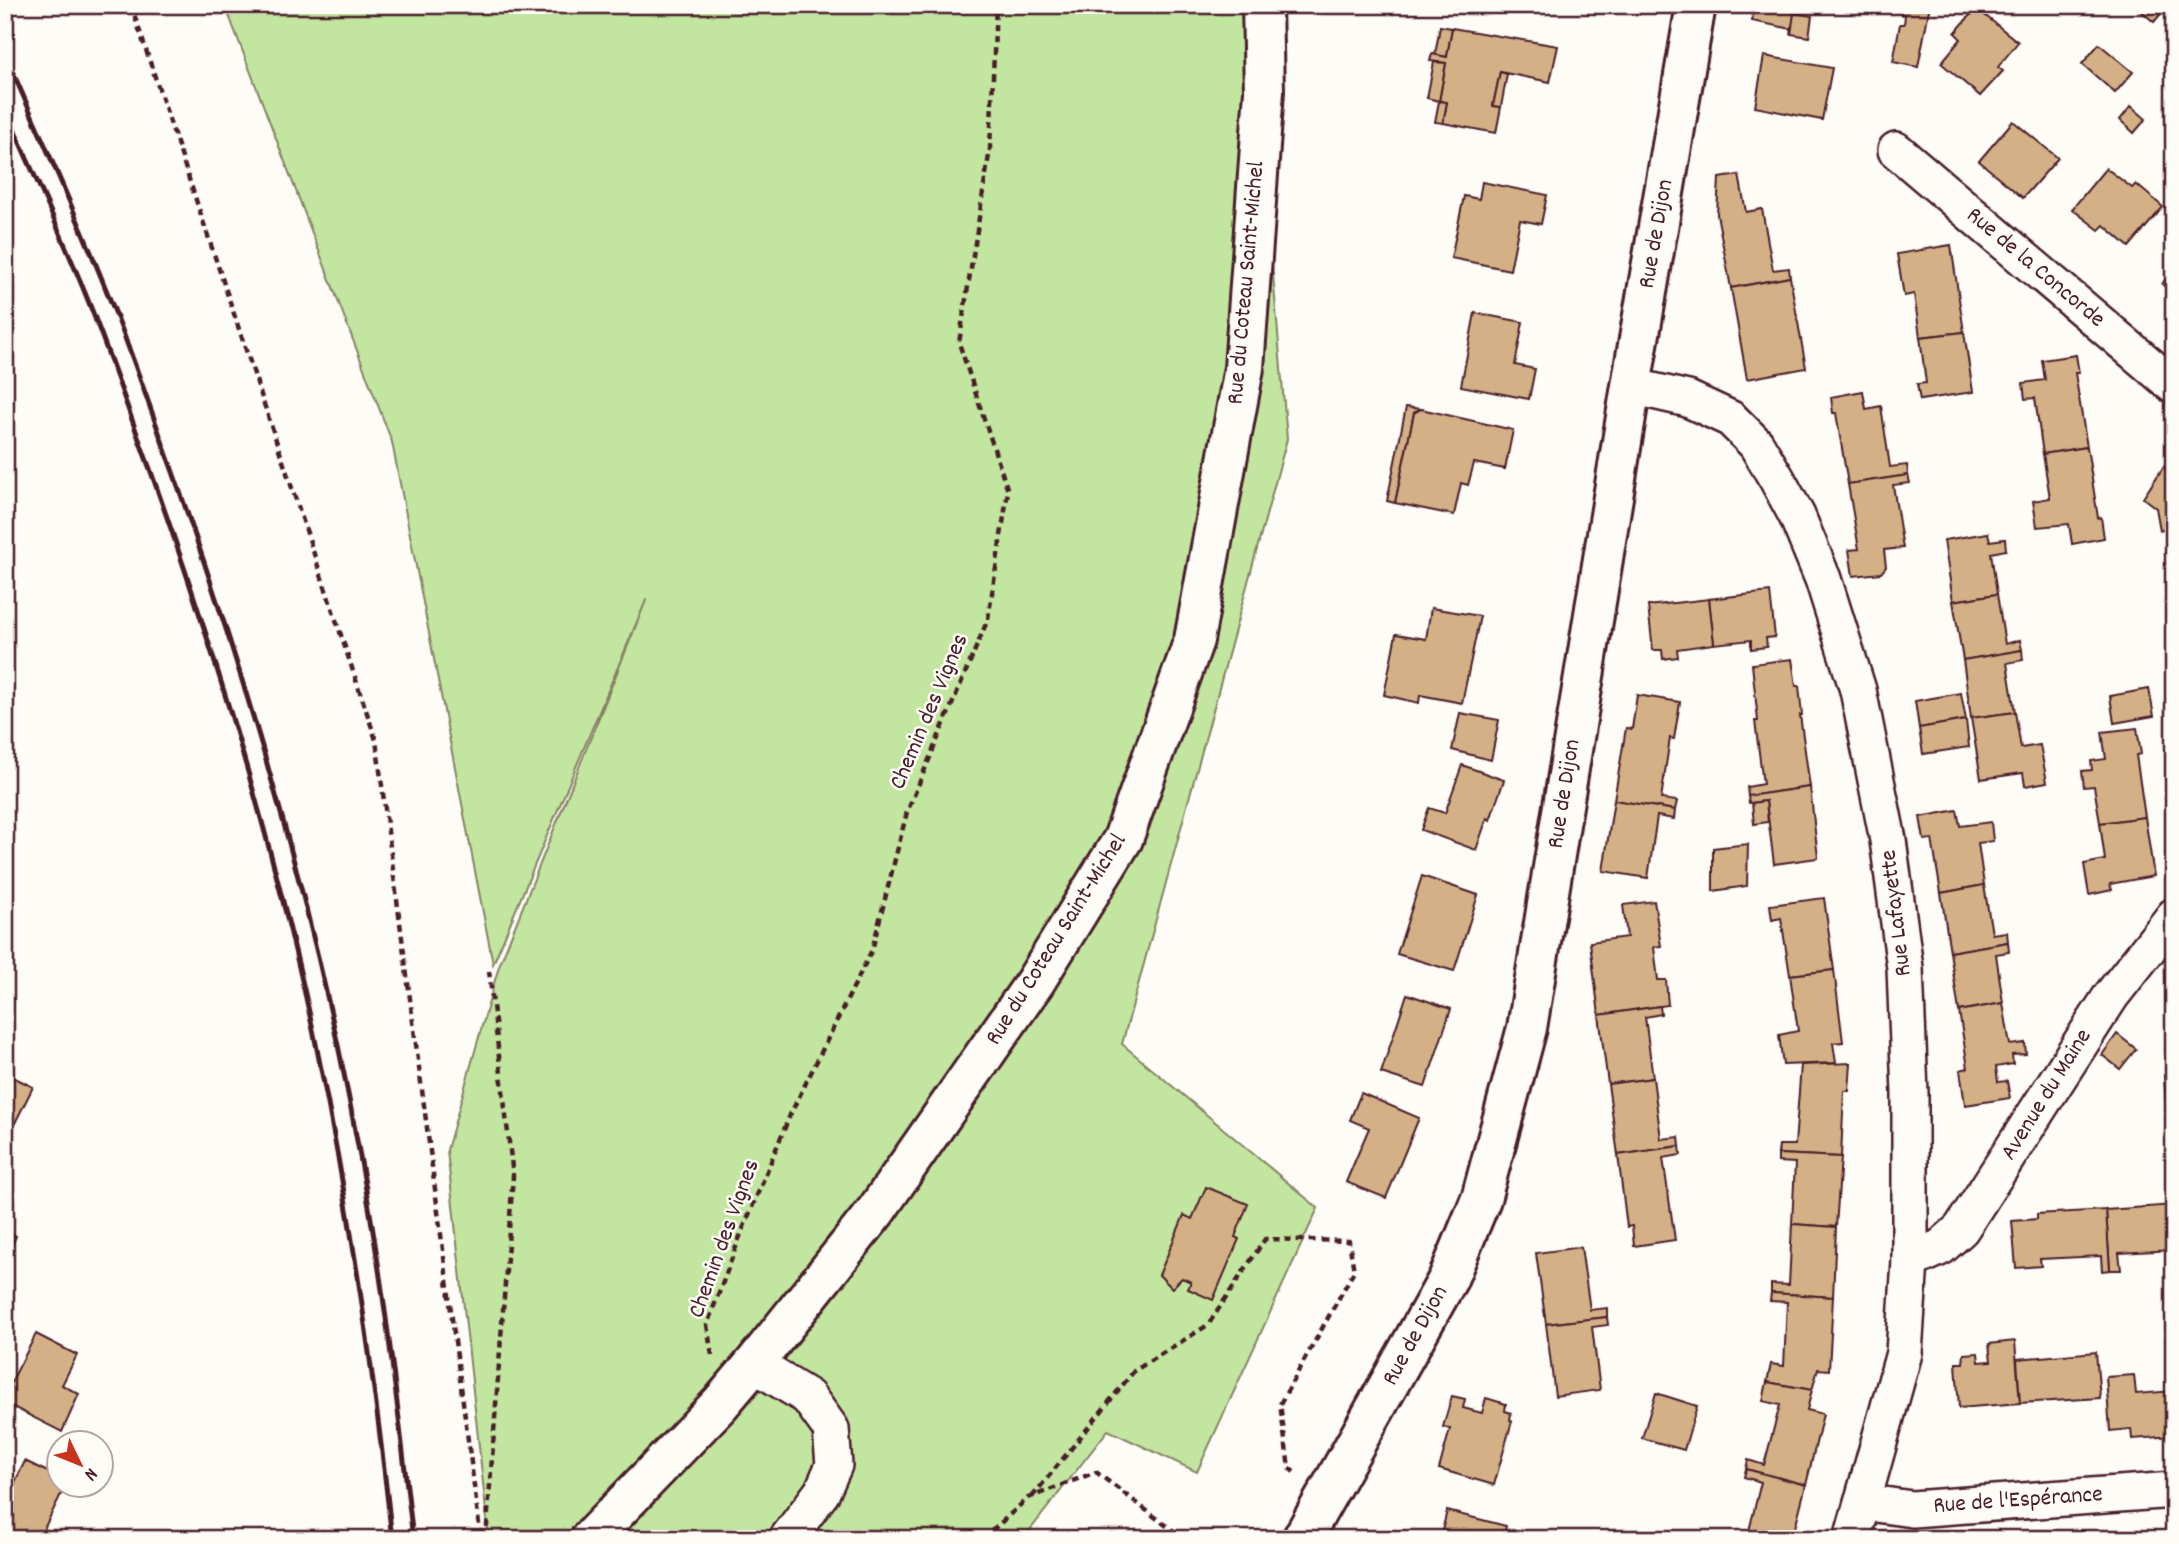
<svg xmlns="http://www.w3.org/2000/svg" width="2179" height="1544" viewBox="0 0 2179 1544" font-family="Dekko,sans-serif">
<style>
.green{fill:#c2e69f;stroke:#868265;stroke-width:2}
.building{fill:#d4b086;stroke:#4a1f2b;stroke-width:2}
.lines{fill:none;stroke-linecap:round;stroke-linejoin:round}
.minor-casing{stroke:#4a1f2b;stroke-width:40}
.tertiary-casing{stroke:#4a1f2b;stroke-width:44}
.path{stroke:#4a1f2b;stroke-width:4.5;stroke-dasharray:7 5;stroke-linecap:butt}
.minor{stroke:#fdfcf7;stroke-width:35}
.tertiary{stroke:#fdfcf7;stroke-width:38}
.rail{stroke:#4a1f2b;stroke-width:5}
.labels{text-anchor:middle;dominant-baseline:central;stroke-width:5;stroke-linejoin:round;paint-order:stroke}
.street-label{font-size:24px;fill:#4a1f2b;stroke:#fdfcf7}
</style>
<rect width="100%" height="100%" fill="#fdfcf7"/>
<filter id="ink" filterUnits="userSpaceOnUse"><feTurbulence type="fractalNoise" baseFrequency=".0143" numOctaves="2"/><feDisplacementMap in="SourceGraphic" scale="14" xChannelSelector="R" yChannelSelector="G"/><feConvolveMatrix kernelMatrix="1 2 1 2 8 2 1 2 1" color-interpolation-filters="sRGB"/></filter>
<g filter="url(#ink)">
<polygon class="green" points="225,5 1250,5 1287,439 1122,1044 1318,1208 1197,1472 1108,1430 1023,1539 489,1539 447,1150 499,966 647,598 493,964 392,442"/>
<g class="building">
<polygon points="1754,5 1796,5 1792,29 1752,21"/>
<polygon points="1902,5 1930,5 1918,67 1893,62 1900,24 1904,24 1905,15 1901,14"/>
<polygon points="2134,5 2168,5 2154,22"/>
<polygon points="1976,8 2018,42 1998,67 2003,71 1980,96 1941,63 1961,39 1955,33"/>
<polygon points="1794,13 1812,16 1809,37 1791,34"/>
<polygon points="1440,26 1452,28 1447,57 1435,55"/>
<polygon points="1452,28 1558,46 1550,82 1500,72 1493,106 1501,107 1496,133 1443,123 1447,102 1439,101 1446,63 1430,61 1432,54 1447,57"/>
<polygon points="2099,44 2133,72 2115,93 2082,64"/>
<polygon points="1764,56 1832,68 1822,120 1755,107"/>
<polygon points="1434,62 1446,63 1439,101 1427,98"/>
<polygon points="1500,72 1507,74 1501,107 1493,106"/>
<polygon points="1439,101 1447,102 1443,123 1435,122"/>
<polygon points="2131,106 2146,119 2134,133 2120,120"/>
<polygon points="2013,121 2058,158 2023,198 1979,161"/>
<polygon points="2106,168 2132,188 2136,184 2163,207 2129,247 2104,225 2099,230 2072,209"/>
<polygon points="1739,175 1746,212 1762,209 1773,270 1789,268 1790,277 1731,288 1717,214 1719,178"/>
<polygon points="1482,182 1547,195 1541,224 1520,220 1510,270 1451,258 1464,196 1479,199"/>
<polygon points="1951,245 1964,332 1920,337 1914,294 1904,296 1897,254"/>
<polygon points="2174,269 2174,294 2162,284"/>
<polygon points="1790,277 1806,368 1747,379 1731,288"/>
<polygon points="1475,313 1523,322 1515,365 1535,369 1529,399 1461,386"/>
<polygon points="1964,332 1973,392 1920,400 1917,384 1926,383 1920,337"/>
<polygon points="2076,355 2079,373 2075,373 2087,447 2043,454 2035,398 2025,399 2023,383 2045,380 2042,360"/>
<polygon points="1863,391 1866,409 1881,406 1890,467 1907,465 1908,475 1848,484 1836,413 1833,413 1831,397"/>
<polygon points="1406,407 1421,409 1414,413 1395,503 1387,501"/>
<polygon points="1421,409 1513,430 1505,469 1474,463 1468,485 1461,483 1454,515 1395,503 1414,413"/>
<polygon points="2087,447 2098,518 2101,517 2104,538 2072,544 2069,524 2037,527 2033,501 2050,498 2043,454"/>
<polygon points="2164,466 2174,473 2174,528 2160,530 2156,508 2143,498"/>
<polygon points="1908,475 1910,483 1893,485 1903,548 1884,550 1886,567 1881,573 1853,576 1849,550 1859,549 1848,484"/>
<polygon points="1988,533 1990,541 2005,539 2006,550 1991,553 1997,594 1953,601 1944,540"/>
<polygon points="1770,592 1775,637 1766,638 1767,647 1751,649 1751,640 1714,644 1709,599"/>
<polygon points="1997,594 2005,644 2020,640 2022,650 1963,660 1953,601"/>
<polygon points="1709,599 1714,644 1677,649 1678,657 1663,659 1662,650 1653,650 1648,606"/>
<polygon points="1431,608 1480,616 1462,703 1420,695 1419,703 1384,695 1396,634 1426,639"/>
<polygon points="2022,650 2023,660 2007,663 2015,712 1971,718 1963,660"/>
<polygon points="1792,659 1796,686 1799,686 1802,715 1800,715 1810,787 1748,796 1747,787 1763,784 1755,721 1758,721 1752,664"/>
<polygon points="2149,689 2154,716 2114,723 2110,696"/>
<polygon points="1961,693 1966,720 1919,728 1915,701"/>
<polygon points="1637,695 1680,702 1674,739 1670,738 1661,799 1677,801 1675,810 1614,800 1626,728 1632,729"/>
<polygon points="2015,712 2021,748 2040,745 2047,782 2025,786 2023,773 1981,779 1971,718"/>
<polygon points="1460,713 1499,720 1491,760 1452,750"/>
<polygon points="1966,720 1969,747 1923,754 1919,728"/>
<polygon points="2137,728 2141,754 2136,755 2145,817 2100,823 2094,786 2084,787 2082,771 2092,770 2091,761 2106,759 2102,732"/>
<polygon points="1462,765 1504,780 1490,820 1487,818 1476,850 1421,830 1429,808 1445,813"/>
<polygon points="1810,787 1818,858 1774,864 1766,801 1749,803 1748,796"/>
<polygon points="1614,800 1675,810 1674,819 1657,816 1648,878 1603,871"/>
<polygon points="1766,801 1768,822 1754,824 1752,803"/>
<polygon points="1957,810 1960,826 1991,822 1993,841 1978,843 1984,885 1941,893 1932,839 1924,840 1920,817"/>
<polygon points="2145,817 2154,876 2110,884 2112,890 2089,895 2084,864 2105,860 2100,823"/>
<polygon points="1748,844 1747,886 1713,891 1713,848"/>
<polygon points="1422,876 1478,895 1454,971 1397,954"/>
<polygon points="1984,885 1992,934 2007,932 2008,942 1950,952 1941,893"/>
<polygon points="1824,898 1834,970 1790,975 1781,918 1772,920 1770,905"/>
<polygon points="1654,901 1661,946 1654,947 1658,980 1666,980 1668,1005 1599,1015 1590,942 1627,937 1623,905"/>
<polygon points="2008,942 2009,952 1996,954 2003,1003 1959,1011 1950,952"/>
<polygon points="1834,970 1843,1042 1833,1043 1836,1063 1783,1065 1779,1035 1798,1031 1790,975"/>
<polygon points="1407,994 1451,1009 1425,1087 1381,1073"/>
<polygon points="2003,1003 2010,1045 2025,1043 2026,1054 2012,1055 2013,1064 1996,1067 1998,1082 2007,1081 2010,1098 1965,1105 1960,1070 1968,1068 1959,1011"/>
<polygon points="1660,1006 1661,1014 1645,1017 1653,1078 1608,1084 1599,1015"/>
<polygon points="2117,1034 2136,1049 2120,1069 2102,1055"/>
<polygon points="1851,1063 1849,1091 1844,1091 1841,1157 1778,1154 1779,1145 1795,1145 1801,1065"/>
<polygon points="5,1073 33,1087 5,1143"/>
<polygon points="2164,1075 2174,1075 2174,1120 2167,1120"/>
<polygon points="1653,1078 1661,1139 1679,1137 1680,1146 1618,1155 1608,1084"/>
<polygon points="1361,1093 1419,1118 1386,1198 1346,1182 1369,1128 1350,1120"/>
<polygon points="1680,1146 1681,1155 1663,1158 1675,1240 1634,1246 1632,1226 1627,1227 1618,1155"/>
<polygon points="1778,1154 1841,1157 1836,1227 1792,1224 1795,1163 1778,1162"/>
<polygon points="1206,1187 1248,1204 1235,1237 1239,1239 1213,1300 1188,1289 1191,1282 1182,1278 1172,1288 1159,1275 1184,1215 1192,1219"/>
<polygon points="2174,1205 2174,1269 2173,1250 2119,1253 2121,1270 2110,1270 2106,1210"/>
<polygon points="2106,1210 2110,1270 2102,1271 2101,1256 2040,1259 2041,1266 2016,1268 2012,1221 2037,1219 2037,1214"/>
<polygon points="1792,1224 1836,1227 1833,1297 1771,1293 1771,1284 1789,1285"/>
<polygon points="5,1231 16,1236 5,1261"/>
<polygon points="1581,1247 1590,1310 1607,1308 1607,1317 1546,1324 1536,1253"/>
<polygon points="1771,1293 1833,1297 1829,1370 1818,1369 1812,1390 1767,1382 1771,1364 1784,1366 1787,1302 1770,1301"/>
<polygon points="1607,1317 1608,1325 1592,1327 1600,1390 1555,1396 1546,1324"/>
<polygon points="36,1334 77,1355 62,1385 79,1394 62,1432 5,1403 5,1394"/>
<polygon points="2015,1341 2020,1403 1959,1408 1956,1363 1963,1363 1964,1354 1978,1353 1979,1362 1991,1361 1989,1344"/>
<polygon points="2096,1352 2100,1398 2020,1403 2017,1359"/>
<polygon points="2134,1375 2136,1394 2174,1391 2174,1436 2132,1439 2131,1429 2110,1431 2106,1377"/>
<polygon points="1767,1382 1812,1390 1807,1410 1823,1414 1806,1485 1746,1469 1748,1460 1764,1465 1780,1405 1763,1401"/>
<polygon points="1656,1393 1697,1406 1684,1450 1642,1438"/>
<polygon points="1452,1396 1465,1399 1463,1408 1482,1413 1486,1398 1506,1404 1505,1411 1511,1413 1510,1420 1512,1421 1494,1485 1439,1469 1450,1429 1443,1427"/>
<polygon points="25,1461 60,1478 60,1484 66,1484 39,1539 16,1539 5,1533 5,1503"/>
<polygon points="1746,1469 1806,1485 1792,1539 1747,1539 1761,1482 1744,1477"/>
<polygon points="1447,1511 1506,1526 1503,1539 1440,1539"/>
</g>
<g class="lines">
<g class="minor-casing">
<g id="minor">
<polyline points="1896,150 2174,386"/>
<polyline points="1631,386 1688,399 1731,419 1756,444 1777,479 1797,516 1823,579 1858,690 1888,840 1905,968 1910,1093 1910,1261 1904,1353 1852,1539"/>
<polyline points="1910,1261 1941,1247 1961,1229 2111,996 2174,916"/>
<polyline points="754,1364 808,1397 831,1429 834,1465 822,1492 787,1539"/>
<polyline points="1862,1502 1912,1509 2174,1490"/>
</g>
</g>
<g class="tertiary-casing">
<g id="tertiary">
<polyline points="590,1539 720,1404 754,1364 876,1211 1035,982 1123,839 1194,640 1244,368 1264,91 1262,5"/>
<polyline points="1302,1539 1448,1279 1481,1199 1527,1028 1631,386 1696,5"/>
</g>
</g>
<g class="path">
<polyline points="129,5 135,17 376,740 481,1539"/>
<polyline points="712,1355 707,1325 739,1239 790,1115 872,950 907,812 988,619 1008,491 959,343 990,149 996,5"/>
<polyline points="1032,1497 1134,1371 1208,1325 1265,1239 1349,1241 1354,1271 1280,1404 1289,1468 1294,1472"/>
<polyline points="486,1539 513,1176 489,971"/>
<polyline points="983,1539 1028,1498 1096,1472 1184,1539"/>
</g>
<use href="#minor" class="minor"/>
<use href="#tertiary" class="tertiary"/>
<g class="rail">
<path d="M5,54C40,135 77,215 109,297C133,355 152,414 173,472C251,692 316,917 358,1146C383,1276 398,1407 413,1539"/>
<path d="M5,109C34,175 65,241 91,308C112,361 130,416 150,469C217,657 275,848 316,1044C350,1207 374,1373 392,1539"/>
</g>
</g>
</g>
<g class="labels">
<g class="street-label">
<text transform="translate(1657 234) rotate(-80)">Rue de Dijon</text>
<text transform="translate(2035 268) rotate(40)">Rue de la Concorde</text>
<text transform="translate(1247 283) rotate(-85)">Rue du Coteau Saint-Michel</text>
<text transform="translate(930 712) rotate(-67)">Chemin des Vignes</text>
<text transform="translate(1565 794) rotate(-81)">Rue de Dijon</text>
<text transform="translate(1897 913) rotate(-97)">Rue Lafayette</text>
<text transform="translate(1057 940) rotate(-58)">Rue du Coteau Saint-Michel</text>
<text transform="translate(2047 1095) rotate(-58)">Avenue du Maine</text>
<text transform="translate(725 1239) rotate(-70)">Chemin des Vignes</text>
<text transform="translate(1416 1336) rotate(-61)">Rue de Dijon</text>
<text transform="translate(2018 1501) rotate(-4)">Rue de l'Espérance</text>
</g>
</g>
<rect width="2179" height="1544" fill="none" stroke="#fdfcf7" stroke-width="28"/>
<rect x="14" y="14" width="2151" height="1516" fill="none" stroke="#4a1f2b" stroke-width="2.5" filter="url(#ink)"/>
<g transform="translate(80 1464) rotate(133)"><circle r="33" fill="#fdfcf7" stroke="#b5a4a5" stroke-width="2"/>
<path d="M0-5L12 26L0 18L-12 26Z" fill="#c8321e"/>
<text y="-10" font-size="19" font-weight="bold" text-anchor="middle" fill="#4a1f2b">N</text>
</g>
</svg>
